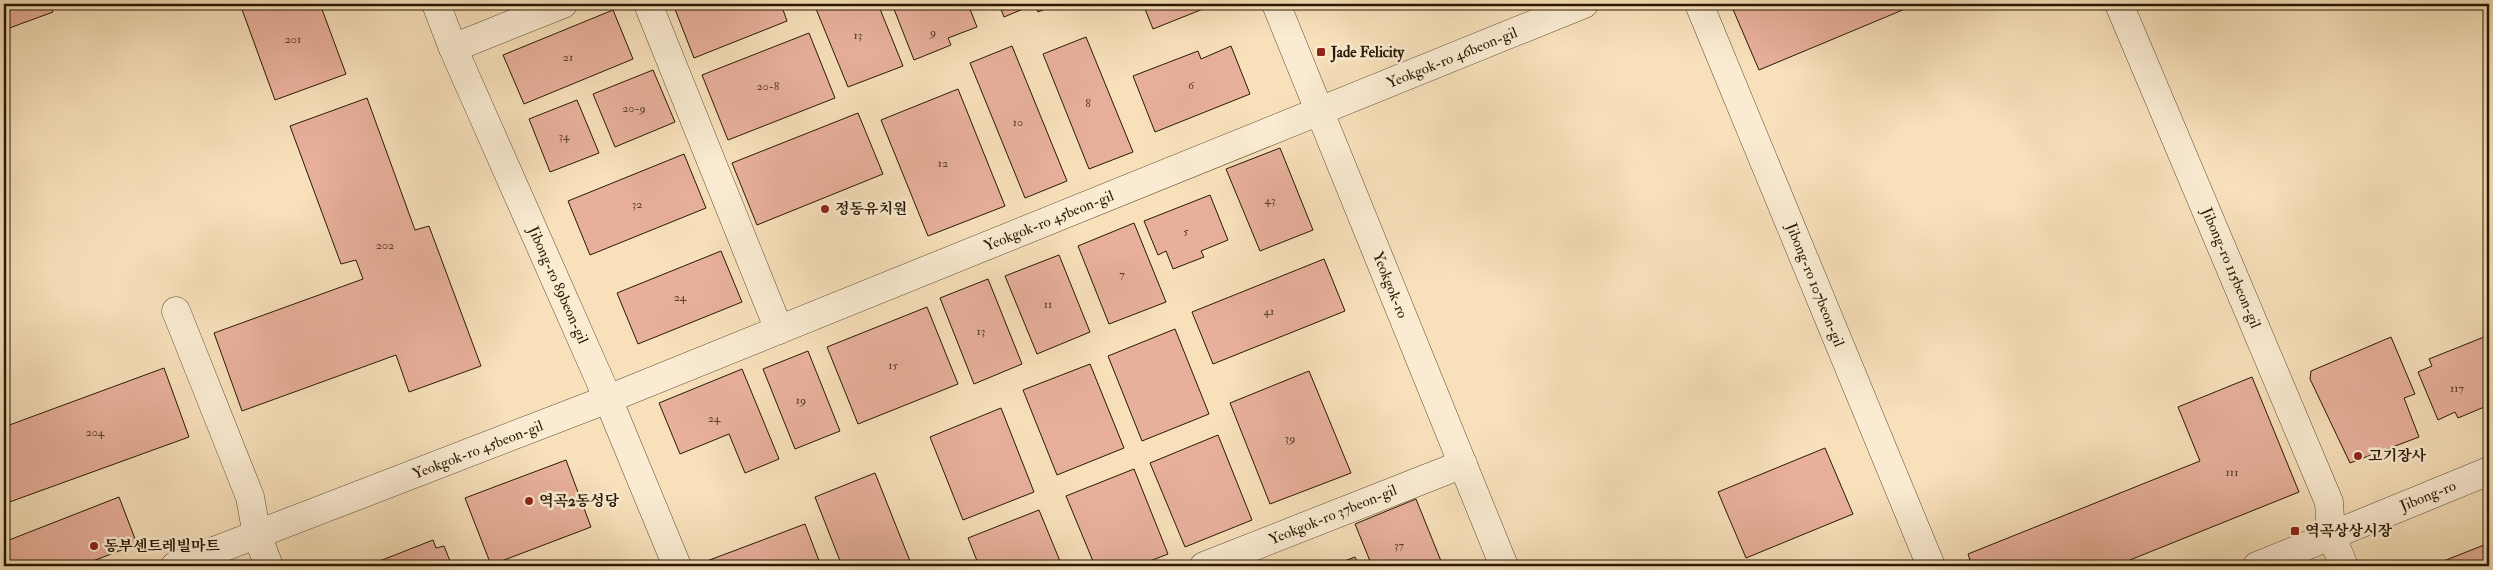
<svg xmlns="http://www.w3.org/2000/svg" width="2493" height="570" viewBox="0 0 2493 570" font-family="'IM FELL Double Pica','Noto Serif KR',serif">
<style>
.building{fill:#e8b09b;stroke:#281902}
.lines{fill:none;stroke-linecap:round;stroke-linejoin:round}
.minor-casing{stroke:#5c4b30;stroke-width:29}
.minor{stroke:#faebd2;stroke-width:28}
.poi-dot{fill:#8f2418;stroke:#faebd2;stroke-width:2}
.labels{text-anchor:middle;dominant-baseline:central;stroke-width:5;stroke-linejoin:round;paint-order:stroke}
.number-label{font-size:12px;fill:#583f28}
.poi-label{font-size:15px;font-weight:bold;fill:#281902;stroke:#faebd2;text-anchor:start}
.street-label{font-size:15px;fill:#281902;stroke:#faebd2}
</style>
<rect width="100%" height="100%" fill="#f7e0ba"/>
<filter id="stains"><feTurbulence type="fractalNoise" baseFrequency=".004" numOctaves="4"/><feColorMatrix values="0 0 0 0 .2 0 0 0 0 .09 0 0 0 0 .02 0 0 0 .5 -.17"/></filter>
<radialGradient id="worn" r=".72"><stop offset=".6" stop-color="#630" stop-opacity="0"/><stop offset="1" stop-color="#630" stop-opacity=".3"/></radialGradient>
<g class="building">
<polygon points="4,4 50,4 53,12 4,30"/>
<polygon points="240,4 320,4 346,74 275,100"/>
<polygon points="483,4 514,4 500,9"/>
<polygon points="673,4 781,4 787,21 694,58"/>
<polygon points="814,4 878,4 903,66 848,87"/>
<polygon points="892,4 968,4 977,27 948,38 951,45 914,60"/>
<polygon points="999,4 1058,4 1038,12 1035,4 1004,17"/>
<polygon points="1143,4 1212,4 1213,5 1153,29"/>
<polygon points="1740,4 1917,4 1759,70 1732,7"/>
<polygon points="613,10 633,59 524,104 503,55"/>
<polygon points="809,33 835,98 728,140 702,75"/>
<polygon points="1086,37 1133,152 1089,169 1043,54"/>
<polygon points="1012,46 1067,181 1025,198 970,63"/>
<polygon points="1231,46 1250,94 1155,132 1133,76 1198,51 1201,59"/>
<polygon points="653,70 675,122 615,147 593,94"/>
<polygon points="958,89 1005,206 928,236 881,120"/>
<polygon points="367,98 415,230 429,226 481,366 409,392 396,355 242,411 214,333 363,279 356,260 341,264 290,126"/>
<polygon points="577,100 599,153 550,172 529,119"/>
<polygon points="858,113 883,174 757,225 732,163"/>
<polygon points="1280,148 1313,230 1260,251 1226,169"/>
<polygon points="684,154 706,208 590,255 568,201"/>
<polygon points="1210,195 1228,240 1201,251 1204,257 1173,269 1166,251 1158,255 1144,221"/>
<polygon points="1134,223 1166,302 1109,324 1078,246"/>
<polygon points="721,251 742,302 638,344 617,293"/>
<polygon points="1059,255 1090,332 1037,354 1005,276"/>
<polygon points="1324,259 1345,311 1213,364 1192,312"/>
<polygon points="988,279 1022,364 974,384 940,298"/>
<polygon points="927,307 958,384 858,424 827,347"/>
<polygon points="1175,329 1209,414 1142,441 1108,356"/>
<polygon points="2489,335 2489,405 2458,418 2455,412 2438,420 2418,372 2432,366 2429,359"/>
<polygon points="2391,337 2415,394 2404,398 2419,437 2350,463 2310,379 2311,371"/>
<polygon points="808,351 840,431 795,449 763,369"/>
<polygon points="1090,364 1124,448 1057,475 1023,390"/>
<polygon points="164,368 189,437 4,504 4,427"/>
<polygon points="742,369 779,459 745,473 729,434 680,454 659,403"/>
<polygon points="1309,371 1351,473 1270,504 1230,403"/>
<polygon points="2252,377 2299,492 2115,566 1972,566 1968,554 2200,461 2178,407"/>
<polygon points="1001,408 1034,492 963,520 930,437"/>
<polygon points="1218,435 1252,520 1185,547 1150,463"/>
<polygon points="1825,448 1853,514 1746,558 1718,492"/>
<polygon points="566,460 591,527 491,565 465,498"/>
<polygon points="1134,469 1168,554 1137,566 1095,566 1066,496"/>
<polygon points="875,473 912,566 842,566 815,497"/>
<polygon points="119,497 137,544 80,566 4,566 4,542"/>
<polygon points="1416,499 1443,566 1372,566 1355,524"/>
<polygon points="1039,510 1062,566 979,566 968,538"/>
<polygon points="805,524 821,566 709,566 707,561"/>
<polygon points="433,540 436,548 444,546 452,566 367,566"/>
<polygon points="2489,543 2489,566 2431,566"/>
<polygon points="1355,557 1359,566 1332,566"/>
</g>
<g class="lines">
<g class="minor-casing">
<g id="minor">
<polyline points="436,4 453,48 608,399 677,566"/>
<polyline points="648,4 779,330"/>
<polyline points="1276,4 1504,566"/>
<polyline points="1699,4 1931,566"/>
<polyline points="2119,4 2329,502 2331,535 2344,566"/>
<polyline points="453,48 563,4"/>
<polyline points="176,311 250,497 257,535 269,566"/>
<polyline points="175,566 608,399 1584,4"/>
<polyline points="1204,566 1463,464"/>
<polyline points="2257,566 2489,471"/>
</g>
</g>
<use href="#minor" class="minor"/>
</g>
<g class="poi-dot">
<rect x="1316" y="47" width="10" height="10" rx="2.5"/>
<circle cx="825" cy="209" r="5"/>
<circle cx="2358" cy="456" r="5"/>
<circle cx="529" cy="501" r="5"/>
<rect x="2290" y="526" width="10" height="10" rx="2.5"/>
<circle cx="94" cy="546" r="5"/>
</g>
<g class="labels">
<g class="number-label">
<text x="933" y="32">9</text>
<text x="858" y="35">13</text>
<text x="293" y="39">201</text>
<text x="568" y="57">21</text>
<text x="1191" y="85">6</text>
<text x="768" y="86">20-8</text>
<text x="1088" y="103">8</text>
<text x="634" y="108">20-9</text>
<text x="1018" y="122">10</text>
<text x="564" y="136">34</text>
<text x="943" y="163">12</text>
<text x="1270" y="200">43</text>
<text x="637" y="204">32</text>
<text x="1186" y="231">5</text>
<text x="385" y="245">202</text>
<text x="1122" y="274">7</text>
<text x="680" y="297">24</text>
<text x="1048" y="304">11</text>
<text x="1269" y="311">41</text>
<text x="981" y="331">13</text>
<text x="893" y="365">15</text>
<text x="2457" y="388">117</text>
<text x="801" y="400">19</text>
<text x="714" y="418">24</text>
<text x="95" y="432">204</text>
<text x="1290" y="438">39</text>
<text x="2232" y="472">111</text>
<text x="1399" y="545">37</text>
</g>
<g class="poi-label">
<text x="1331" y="52">Jade Felicity</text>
<text x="835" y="209">정동유치원</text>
<text x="2368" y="456">고기장사</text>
<text x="539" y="501">역곡2동성당</text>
<text x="2305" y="531">역곡상상시장</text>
<text x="104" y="546">동부센트레빌마트</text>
</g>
<g class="street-label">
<text transform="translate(1452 58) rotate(-22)">Yeokgok-ro 46beon-gil</text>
<text transform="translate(1049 221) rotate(-22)">Yeokgok-ro 45beon-gil</text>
<text transform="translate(2231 268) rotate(67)">Jibong-ro 115beon-gil</text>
<text transform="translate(558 285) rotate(66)">Jibong-ro 89beon-gil</text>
<text transform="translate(1390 285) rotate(68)">Yeokgok-ro</text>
<text transform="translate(1815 285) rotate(68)">Jibong-ro 107beon-gil</text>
<text transform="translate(478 450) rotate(-21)">Yeokgok-ro 45beon-gil</text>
<text transform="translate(2428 496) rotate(-22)">Jibong-ro</text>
<text transform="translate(1333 515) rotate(-22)">Yeokgok-ro 37beon-gil</text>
</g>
</g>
<rect width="2493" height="570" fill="none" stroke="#f7e0ba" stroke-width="20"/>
<rect x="5" y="5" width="2483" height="560" fill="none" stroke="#281902" stroke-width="2.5"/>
<rect x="10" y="10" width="2473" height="550" fill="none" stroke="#281902"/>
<rect width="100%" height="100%" filter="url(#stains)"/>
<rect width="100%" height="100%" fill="url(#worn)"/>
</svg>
